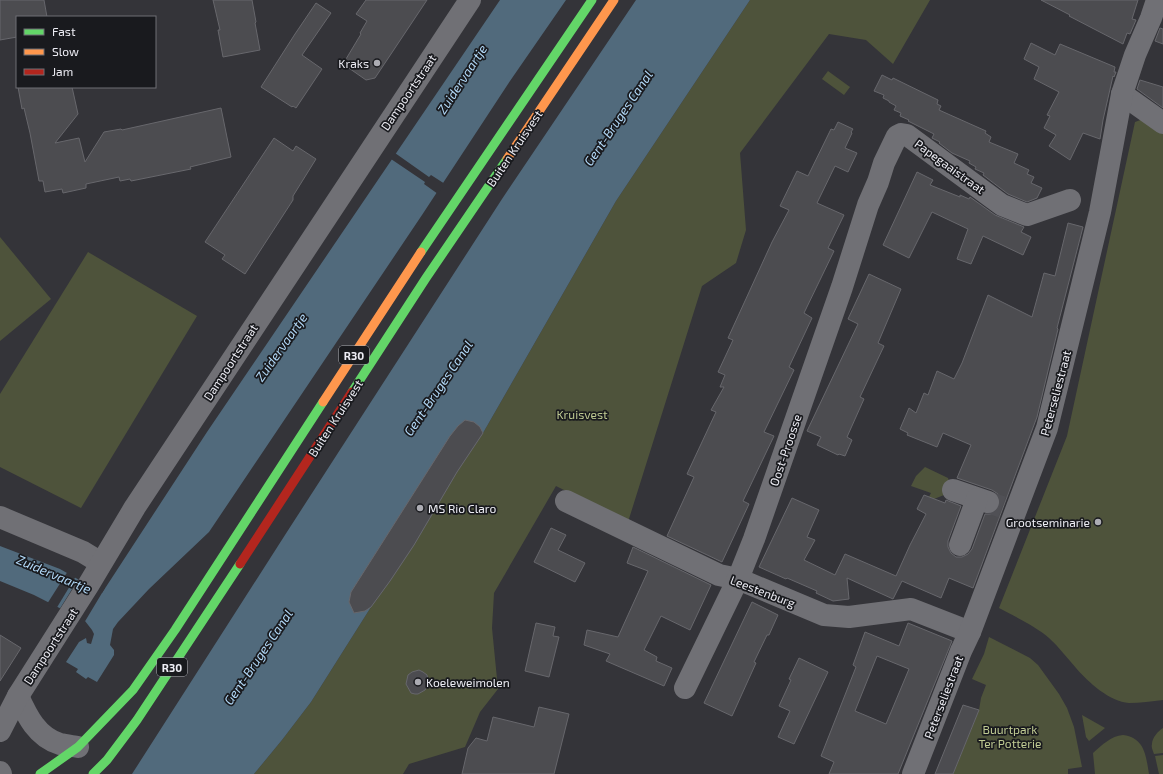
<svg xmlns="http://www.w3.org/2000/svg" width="1163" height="774" viewBox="0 0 1163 774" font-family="'Exo 2',sans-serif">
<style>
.green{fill:#4e533b}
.water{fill:#516a7c}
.pier{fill:#343439}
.building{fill:#4c4c50;stroke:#67676c;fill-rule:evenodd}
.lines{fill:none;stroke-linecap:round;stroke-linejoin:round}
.street-tunnel{stroke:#505055;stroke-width:22;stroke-dasharray:22 11;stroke-linecap:butt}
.street{stroke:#707075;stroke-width:22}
.fast{stroke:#63d668;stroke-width:9}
.slow{stroke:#ff974d;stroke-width:9}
.jam{stroke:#b3261e;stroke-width:9}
.poi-dot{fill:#acacb3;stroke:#191a1e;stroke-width:1.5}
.labels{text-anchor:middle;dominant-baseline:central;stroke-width:3.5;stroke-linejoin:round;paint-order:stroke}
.shield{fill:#191a1e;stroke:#adaeb4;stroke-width:1}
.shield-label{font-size:11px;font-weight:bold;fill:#ededf4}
.poi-label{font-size:12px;fill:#ededf4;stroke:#191a1e;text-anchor:end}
.street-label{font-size:12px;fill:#ededf4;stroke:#191a1e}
.park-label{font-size:12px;fill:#c0cb93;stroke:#191a1e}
.water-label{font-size:13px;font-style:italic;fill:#b2d9f8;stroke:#191a1e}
</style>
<rect width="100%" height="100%" fill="#343439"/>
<g class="green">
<polygon points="750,0 930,0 893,64 866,40 829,34 740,153 746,230 736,263 702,286 628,522 556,486 494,593 492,628 498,689 480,712 465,747 409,764 403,774 254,774 282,740 311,702 371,607 390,581 457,472 483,433 616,201"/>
<polygon points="828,71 850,87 844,95 822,79"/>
<path d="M1143,119L1163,134V700C1152,701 1140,703 1129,703C1110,702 1088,682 1076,668C1067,658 1059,647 1049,638C1037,627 1014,616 999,608L1067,436L1135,122Z"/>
<polygon points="0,237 51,299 0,341"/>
<polygon points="88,252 197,316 81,508 0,467 0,394"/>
<polygon points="925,467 948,478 949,481 944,495 934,499 929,497 931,493 911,486 916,476"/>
<polygon points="989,637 1030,658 1038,665 1059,694 1067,708 1074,727 1082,767 1068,769 1068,774 953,774 979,710 981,698 986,685 972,679 984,654"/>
<polygon points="1082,715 1105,728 1089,741 1086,737"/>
<path d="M1163,728V753L1154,754C1153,751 1151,747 1152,744C1152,738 1158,731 1163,728Z"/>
<path d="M1123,735C1145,738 1146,756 1149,774H1095L1093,753C1102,745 1111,736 1123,735Z"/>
<polygon points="1163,755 1163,774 1159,774 1155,756"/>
</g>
<g class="water">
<polygon points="500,0 566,0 510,81 422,215 209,532 149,589 118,622 113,629 110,645 114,650 114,655 97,682 88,677 86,679 76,672 78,669 66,662 79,642 86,638 87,643 91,644 94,634 92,630 85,621 34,595 0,581 0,546 60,569 102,593 207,432"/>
<polygon points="636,0 750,0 616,201 483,433 457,472 414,545 390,581 371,607 311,702 282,740 254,774 132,774 285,535 502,199"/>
</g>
<g class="pier">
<polygon points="395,153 429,177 431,175 445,184 438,194 424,184 425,182 391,159"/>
<polygon points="68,571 76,576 56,609 47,604"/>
<polygon points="79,578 101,591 104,586 105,588 84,623 59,610"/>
</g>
<g class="building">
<polygon points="0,0 44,0 47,17 17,17 17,37 0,40"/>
<polygon points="213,0 252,0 256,22 255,23 260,50 223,57 218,30 220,30"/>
<polygon points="366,0 427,0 375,78 366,80 343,64 361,34 360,33 367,21 356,14"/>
<polygon points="1041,0 1138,0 1132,19 1136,20 1130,34 1127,33 1123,44 1069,16 1070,15"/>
<polygon points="316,3 331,13 302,55 322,69 296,108 293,106 292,107 261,87 295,34"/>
<polygon points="1160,28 1163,29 1163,44 1155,41"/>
<polygon points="1031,43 1055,55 1060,44 1115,67 1114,72 1116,72 1114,77 1113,76 1103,120 1100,139 1083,133 1070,160 1049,146 1056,135 1044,128 1050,116 1047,115 1059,92 1034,79 1039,67 1024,59"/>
<polygon points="882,75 892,80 893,78 938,100 937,104 941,106 939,110 986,131 985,133 991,137 989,142 1018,154 1014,163 1029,170 1027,174 1034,177 1031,183 1042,188 1037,198 1027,202 1008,194 983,175 984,173 975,169 976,167 969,163 970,161 952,153 939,143 940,142 932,138 934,134 908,121 909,120 900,116 901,113 894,110 896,106 889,102 889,101 883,98 884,95 874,91"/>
<polygon points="1140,80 1163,87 1163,108 1137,89"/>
<polygon points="18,87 72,87 78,114 55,143 79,138 85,162 104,132 121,129 122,130 221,108 231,157 190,167 191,169 131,181 130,179 120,181 119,177 86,184 86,188 63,193 62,189 45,192 43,181 39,181 30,133 24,108 22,109"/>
<polygon points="838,122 853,129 851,132 852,133 845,148 857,153 848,172 835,166 817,203 844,215 828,248 834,251 804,313 812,318 789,367 794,370 764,432 774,436 743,501 749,504 722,562 667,536 694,477 687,474 716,412 711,410 724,387 720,387 725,375 718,372 733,340 728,338 772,242 789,210 780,206 797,171 808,176 831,129 834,130"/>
<polygon points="274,138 293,151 296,146 316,159 293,196 293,200 245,274 222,259 225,255 205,242"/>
<polygon points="917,172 933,180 930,185 960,197 960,195 969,199 970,197 995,215 1024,227 1021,232 1031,237 1023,255 983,236 971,264 957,259 968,229 932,212 909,258 883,245"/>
<polygon points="1068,223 1083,227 1057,328 1058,329 1037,417 973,588 949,578 941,598 902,581 893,599 847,578 849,599 833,601 816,593 817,591 787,578 786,579 759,567 792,498 819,510 807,537 815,540 804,560 835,575 845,554 896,576 910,545 926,514 917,509 924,495 945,503 946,500 961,506 948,541 948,547 951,553 956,557 962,557 968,554 972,549 985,514 991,514 996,511 1000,506 1000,500 998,494 992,490 957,478 971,445 943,433 937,447 907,435 908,433 900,429 909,408 916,413 924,393 928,395 937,371 954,379 962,363 988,295 1032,317 1044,273 1055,276"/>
<polygon points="869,274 901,289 878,343 884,346 860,397 864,399 847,437 852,440 845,456 839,454 838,455 817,445 821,437 807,431 858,324 848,319"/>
<polygon points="465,420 474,422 480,427 483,433 457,472 414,545 390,581 371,607 365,611 354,613 349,602 351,592 450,436 458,426"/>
<polygon points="551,528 566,535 558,550 585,563 575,582 534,562"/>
<polygon points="633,547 711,585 690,630 661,616 644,650 657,657 656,661 672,668 664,686 606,661 610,654 584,645 587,630 618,637 648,571 627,563"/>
<polygon points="752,602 778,615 769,635 767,635 754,662 756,663 732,716 704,703"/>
<polygon points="536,623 555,627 553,636 559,637 549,677 525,671"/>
<path d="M908,623L952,641L898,774H829L834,762L821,756L856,667L853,665L865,632L899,646ZM877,656L909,669L886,724L855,711Z"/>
<polygon points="0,635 21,648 0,681"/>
<polygon points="799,658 828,672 794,744 778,737 790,711 779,706 791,680 789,679"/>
<polygon points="419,670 423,672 427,675 429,684 425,690 418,694 415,694 411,693 406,684 408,675 412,672"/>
<polygon points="963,705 979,710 953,774 935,774"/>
<polygon points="539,707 569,714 554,774 462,774 468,748 476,738 487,741 493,717 534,727"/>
</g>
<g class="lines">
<polyline class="street-tunnel" points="988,502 1002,507"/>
<g class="street">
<polyline points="1122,94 1163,123"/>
<polyline points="953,490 988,502"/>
<polyline points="566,501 719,575 738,579 824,615 849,617 911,609 970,632"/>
<polyline points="0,517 83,552 101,563"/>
<polyline points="960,545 977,499"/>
<polyline points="685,688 738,579 754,539 842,287 868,205 878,182 884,163 897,136 901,134 907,135 1002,205 1027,215 1070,200"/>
<path d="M18,696C27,716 37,737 60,744C65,745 72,746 78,747"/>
<polyline points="0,731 18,696 89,584 135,507 470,0"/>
<polyline points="0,772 1,774"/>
<polyline points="913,774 961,651 970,632 1047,428 1100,212 1122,94 1135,55 1151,18 1157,0"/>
</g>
<g class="fast">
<polyline points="421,252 592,0"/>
<polyline points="352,392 426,278 507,159"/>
<polyline points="40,774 78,747 133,690 175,630 323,402"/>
<polyline points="93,774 107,760 137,720 240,564"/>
</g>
<g class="slow">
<polyline points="507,159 614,0"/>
<polyline points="323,402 421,252"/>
</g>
<polyline class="jam" points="240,564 352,392"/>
</g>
<g class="poi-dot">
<circle cx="377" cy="63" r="4"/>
<circle cx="420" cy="508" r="4"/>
<circle cx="1098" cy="522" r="4"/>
<circle cx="418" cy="682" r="4"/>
</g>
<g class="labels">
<g class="shield">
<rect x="339" y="346" width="30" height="18" rx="3"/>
<rect x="157" y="658" width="30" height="18" rx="3"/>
</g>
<g class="shield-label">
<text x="354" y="355">R30</text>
<text x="172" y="667">R30</text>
</g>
<g class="poi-label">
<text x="369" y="63">Kraks</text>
<text x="428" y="508" text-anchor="start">MS Rio Claro</text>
<text x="1090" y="522">Grootseminarie</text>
<text x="426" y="682" text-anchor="start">Koeleweimolen</text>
</g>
<g class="street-label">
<text transform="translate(408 92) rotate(-56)">Dampoortstraat</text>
<text transform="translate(514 148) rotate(-56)">Buiten Kruisvest</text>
<text transform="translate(950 166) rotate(36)">Papegaaistraat</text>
<text transform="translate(230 362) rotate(-57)">Dampoortstraat</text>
<text transform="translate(1055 393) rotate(-75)">Peterseliestraat</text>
<text transform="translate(335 418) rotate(-57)">Buiten Kruisvest</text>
<text transform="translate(785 450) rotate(-71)">Oost-Proosse</text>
<text transform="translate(763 591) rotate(21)">Leestenburg</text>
<text transform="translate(50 646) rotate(-57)">Dampoortstraat</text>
<text transform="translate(943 697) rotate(-69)">Peterseliestraat</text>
</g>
<g class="park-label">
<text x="582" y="414">Kruisvest</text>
<text x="1010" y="729">Buurtpark<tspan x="1010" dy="14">Ter Potterie</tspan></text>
</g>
<g class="water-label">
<text transform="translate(462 79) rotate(-57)">Zuidervaartje</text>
<text transform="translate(618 118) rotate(-56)">Gent-Bruges Canal</text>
<text transform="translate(281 347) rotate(-55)">Zuidervaartje</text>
<text transform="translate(438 388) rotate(-56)">Gent-Bruges Canal</text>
<text transform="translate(54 574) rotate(23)">Zuidervaartje</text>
<text transform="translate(258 657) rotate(-56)">Gent-Bruges Canal</text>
</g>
</g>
<rect x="16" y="16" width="140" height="72" fill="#191a1e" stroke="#6e6e74"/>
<rect x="24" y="29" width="20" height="6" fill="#63d668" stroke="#6e6e74"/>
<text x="52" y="36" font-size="12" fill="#ededf4">Fast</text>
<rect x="24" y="49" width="20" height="6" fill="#ff974d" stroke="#6e6e74"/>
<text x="52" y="56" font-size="12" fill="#ededf4">Slow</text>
<rect x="24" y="69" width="20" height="6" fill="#b3261e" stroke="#6e6e74"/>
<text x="52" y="76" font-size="12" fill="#ededf4">Jam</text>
</svg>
